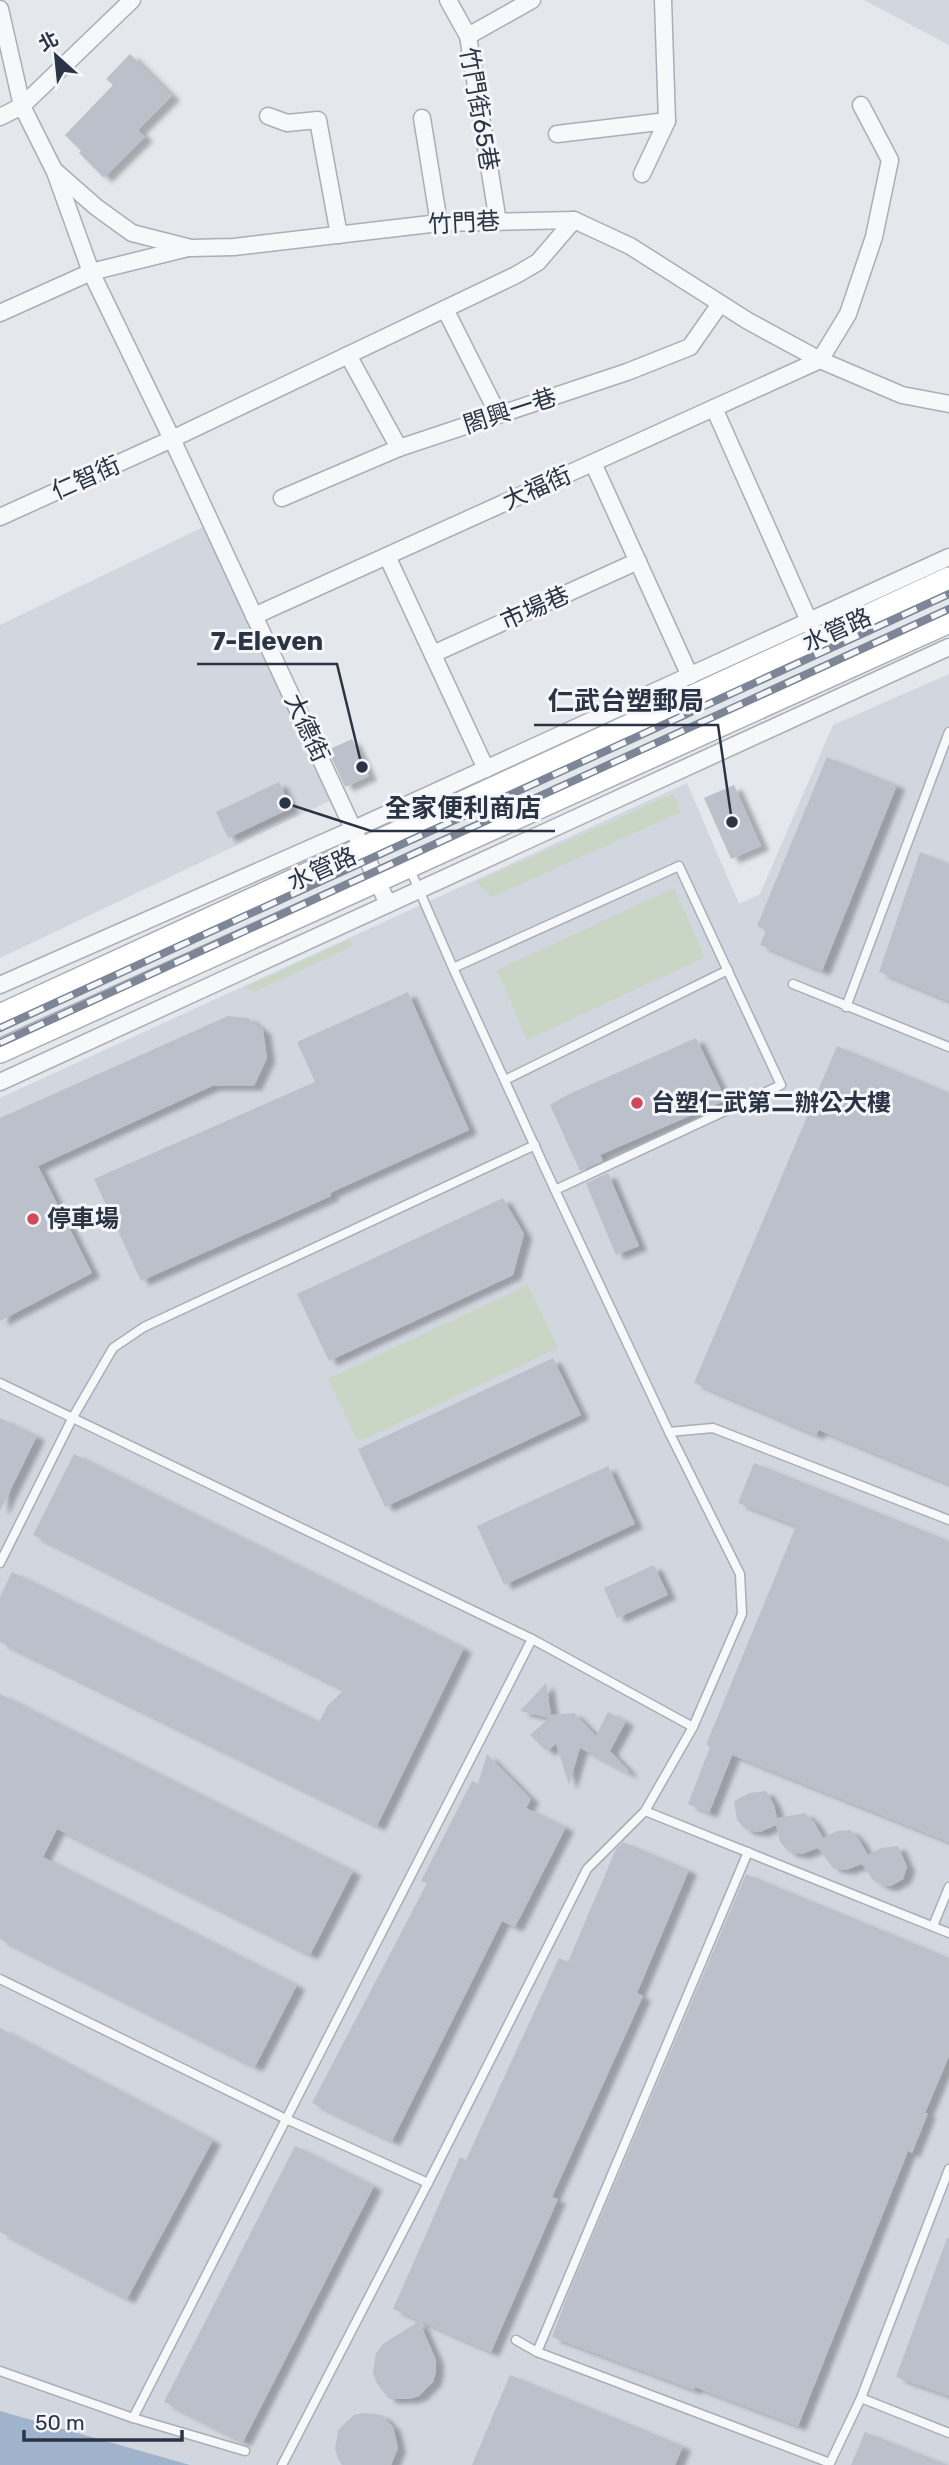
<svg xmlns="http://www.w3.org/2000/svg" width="949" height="2465" viewBox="0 0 949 2465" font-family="Rubik,'Noto Sans TC',sans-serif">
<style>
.built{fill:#d2d6de}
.green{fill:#c9d6c5}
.water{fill:#9fb4cc}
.building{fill:#bbc0ca;filter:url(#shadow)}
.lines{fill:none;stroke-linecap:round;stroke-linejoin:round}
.lane-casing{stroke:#a9aeb7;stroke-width:11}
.street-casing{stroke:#a9aeb7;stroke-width:19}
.secondary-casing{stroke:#a9aeb7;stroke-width:26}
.lane{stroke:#f7f8fa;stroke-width:8}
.street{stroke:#f7f8fa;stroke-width:16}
.secondary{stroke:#fff;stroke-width:23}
.rail-casing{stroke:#7d8696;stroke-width:8}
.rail{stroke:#f4f6f9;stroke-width:5;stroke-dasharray:16;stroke-linecap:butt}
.poi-dot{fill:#d1495b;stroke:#f4f6f9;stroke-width:2.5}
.labels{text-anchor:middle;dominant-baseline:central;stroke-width:6;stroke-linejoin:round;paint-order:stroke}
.street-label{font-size:24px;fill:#2b3445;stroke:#f4f6f9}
.poi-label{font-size:24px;font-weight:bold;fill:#2b3445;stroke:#f4f6f9;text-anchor:start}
.leader{fill:none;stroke:#2b3445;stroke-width:2.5}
.callout-dot{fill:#2b3445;stroke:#f4f6f9;stroke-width:2.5}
.callout-label{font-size:26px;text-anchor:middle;font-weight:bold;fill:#2b3445;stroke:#f4f6f9;stroke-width:6;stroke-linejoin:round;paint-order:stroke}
</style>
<defs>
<filter id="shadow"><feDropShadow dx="8" dy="4.5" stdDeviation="2" flood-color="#0004"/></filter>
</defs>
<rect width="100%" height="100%" fill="#e4e7ec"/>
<g class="built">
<polygon points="864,0 949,0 949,45"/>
<polygon points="218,520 346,793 0,958 0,625"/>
<polygon points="949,674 949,2465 0,2465 0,1098 687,783 739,904 760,894 833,725"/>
</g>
<g class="green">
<polygon points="673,794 681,812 492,897 476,882"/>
<polygon points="674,888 705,957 527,1040 497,970"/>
<polygon points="350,939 353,946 256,991 244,988"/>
<polygon points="528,1285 558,1348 358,1442 328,1379"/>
</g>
<polygon class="water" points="0,2411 190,2465 0,2465"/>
<g class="building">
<polygon points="130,54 172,96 138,130 145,137 104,178 79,153 81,151 65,135 113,85 106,79"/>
<polygon points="352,739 369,776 345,787 328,750"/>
<polygon points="827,757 897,785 822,971 760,945 766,931 757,926"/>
<polygon points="279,782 291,808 228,838 216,812"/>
<polygon points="734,785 761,846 731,859 704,798"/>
<polygon points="920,852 949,864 949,1001 879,972"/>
<polygon points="408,992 469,1130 330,1193 331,1196 141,1281 94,1179 315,1082 297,1042"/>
<polygon points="228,1016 248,1018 263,1030 267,1058 254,1086 212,1086 38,1166 92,1273 0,1321 0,1118"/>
<polygon points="696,1038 726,1100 600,1155 603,1161 580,1171 550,1105 567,1095"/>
<polygon points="837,1046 949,1093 949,1484 819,1430 816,1435 694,1383"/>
<polygon points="608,1173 639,1246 616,1255 586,1183"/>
<polygon points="503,1198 524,1234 513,1275 329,1361 297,1294"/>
<polygon points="553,1358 581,1415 385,1507 358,1449"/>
<polygon points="0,1418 37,1436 0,1511"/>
<polygon points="74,1454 464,1648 377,1826 0,1642 0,1597 12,1572 319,1722 328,1705 344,1690 33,1535"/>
<polygon points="754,1463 949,1541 949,1842 732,1755 709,1813 688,1804 710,1747 706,1745 796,1526 738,1503"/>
<polygon points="608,1466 635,1524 504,1585 477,1526"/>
<polygon points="654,1565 668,1595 617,1618 604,1588"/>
<polygon points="546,1683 551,1715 574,1713 596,1736 608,1712 626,1721 610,1751 629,1771 628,1773 580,1748 569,1785 556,1744 547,1751 530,1735 549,1718 520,1711"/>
<polygon points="0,1694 353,1871 310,1955 57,1829 43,1857 297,1985 255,2067 0,1939"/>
<polygon points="487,1754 531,1799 526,1808 566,1827 515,1927 502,1921 392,2141 312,2103 427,1883 421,1881 472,1781 478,1784"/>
<polygon points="766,1791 774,1805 777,1818 805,1813 814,1822 823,1838 837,1831 850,1830 858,1838 868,1855 881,1848 898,1846 907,1867 903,1879 891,1886 884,1886 873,1880 862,1864 846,1870 833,1868 818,1848 802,1854 789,1852 780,1842 776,1825 760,1832 746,1830 737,1820 734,1801 750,1793"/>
<polygon points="623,1842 689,1870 637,1993 643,1996 552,2197 558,2199 491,2352 393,2309 460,2157 466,2160 559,1958 568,1962 616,1849"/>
<polygon points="746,1874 949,1958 949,2056 925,2113 928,2113 912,2153 908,2151 798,2426 695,2387 694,2390 552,2337 569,2292"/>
<polygon points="0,2028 213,2140 127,2299 0,2232"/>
<polygon points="295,2146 374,2186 243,2442 164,2402"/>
<polygon points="947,2238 949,2238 949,2396 896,2377"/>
<polygon points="419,2321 436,2360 436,2371 433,2382 419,2396 409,2399 389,2399 376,2382 373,2372 376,2353 383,2344"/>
<polygon points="510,2375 683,2446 675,2465 472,2465"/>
<polygon points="365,2413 382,2415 393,2427 398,2448 391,2465 342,2465 338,2459 335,2449 338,2430 354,2415"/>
<polygon points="865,2432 945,2464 945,2465 851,2465"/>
</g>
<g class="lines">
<g class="lane-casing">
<g id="lane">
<polyline points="453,968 679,866 781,1085 555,1190"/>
<polyline points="793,984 949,1047"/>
<polyline points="846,1007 949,732"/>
<polyline points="505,1080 728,970"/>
<polyline points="0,1383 532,1639 693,1727"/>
<polyline points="669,1432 713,1428 949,1520"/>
<polyline points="0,1563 73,1417 113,1348 144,1327 535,1145"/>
<polyline points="645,1811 949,1933"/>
<polyline points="933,1926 949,1887"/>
<polyline points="0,1979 286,2119 428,2183"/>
<polyline points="516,2340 537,2352 830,2463 861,2398 949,2169"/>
<polyline points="537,2352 748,1852"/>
<polyline points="0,2371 133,2418 245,2451"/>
<polyline points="861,2398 949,2433"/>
<polyline points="133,2418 532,1639"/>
<polyline points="282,2465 428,2183 587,1869 645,1811 693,1727 742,1614 740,1574 669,1432 555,1190 453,968 409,867"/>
</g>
</g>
<g class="street-casing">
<g id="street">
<polyline points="448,0 468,36 498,222"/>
<polyline points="0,9 22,106"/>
<polyline points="468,36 532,0"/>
<polyline points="22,106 132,0"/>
<polyline points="268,116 287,123 318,120 339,235"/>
<polyline points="0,117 22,106 54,170 96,207 132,233 191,248 234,247 439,223 574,220 630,246 748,321 820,360 902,395 949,404"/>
<polyline points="422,118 439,223"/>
<polyline points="557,134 667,121"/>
<polyline points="55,172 91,272 172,439 388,904"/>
<polyline points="642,174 667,121 663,0"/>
<polyline points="445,309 498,414"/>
<polyline points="0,313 91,272 188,248"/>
<polyline points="348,355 399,448"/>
<polyline points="714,408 813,630"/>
<polyline points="593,463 690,676"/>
<polyline points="282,498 399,448 627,372 690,347 720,304"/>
<polyline points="0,517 172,439 516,275 538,262 574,220"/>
<polyline points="387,556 486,769"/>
<polyline points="254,616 820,360 848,314 874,237 890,160 861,105"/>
<polyline points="433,654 638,561"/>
<polyline points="0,985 354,829 949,557"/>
<polyline points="0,1082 949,647"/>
</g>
</g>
<g class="secondary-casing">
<g id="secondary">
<polyline points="0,1016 949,579"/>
<polyline points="0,1051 949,621"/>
</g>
</g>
<use href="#lane" class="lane"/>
<use href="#street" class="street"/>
<use href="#secondary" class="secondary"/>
<g class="rail-casing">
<g id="rail">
<polyline points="0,1028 949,594"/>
<polyline points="0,1043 949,609"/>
</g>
</g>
<use href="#rail" class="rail"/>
</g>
<g class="poi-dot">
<circle cx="637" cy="1103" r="7"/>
<circle cx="33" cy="1219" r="7"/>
</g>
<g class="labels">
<g class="street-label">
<text transform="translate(479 109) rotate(80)">竹門街65巷</text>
<text transform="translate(464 223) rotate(-3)">竹門巷</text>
<text transform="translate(510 411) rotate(-18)">閤興一巷</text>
<text transform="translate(86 478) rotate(-24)">仁智街</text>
<text transform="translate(537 488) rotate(-24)">大福街</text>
<text transform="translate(535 608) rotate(-24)">市場巷</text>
<text transform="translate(837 630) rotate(-24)">水管路</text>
<text transform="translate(307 728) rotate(65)">大德街</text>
<text transform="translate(322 869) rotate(-24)">水管路</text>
</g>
<g class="poi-label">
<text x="651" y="1103">台塑仁武第二辦公大樓</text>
<text x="47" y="1219">停車場</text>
</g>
</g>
<path class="leader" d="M362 767L337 664H197M732 822L718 725H534M285 803L371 831H555"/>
<g class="callout-dot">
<circle cx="362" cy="767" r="7"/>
<circle cx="732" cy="822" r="7"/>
<circle cx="285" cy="803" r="7"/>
</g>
<g class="callout-label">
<text x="267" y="650">7-Eleven</text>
<text x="626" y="710">仁武台塑郵局</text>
<text x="463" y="817">全家便利商店</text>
</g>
<g transform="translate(56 56) rotate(333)" stroke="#f4f6f9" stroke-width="5" paint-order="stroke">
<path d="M0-5L12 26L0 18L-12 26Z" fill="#2b3445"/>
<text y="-10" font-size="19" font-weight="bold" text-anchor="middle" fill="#2b3445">北</text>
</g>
<path d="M24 2430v10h158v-10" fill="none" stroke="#2b3445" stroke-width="3.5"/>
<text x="35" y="2430" font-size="21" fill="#2b3445" stroke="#f4f6f9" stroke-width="5" paint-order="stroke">50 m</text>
</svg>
